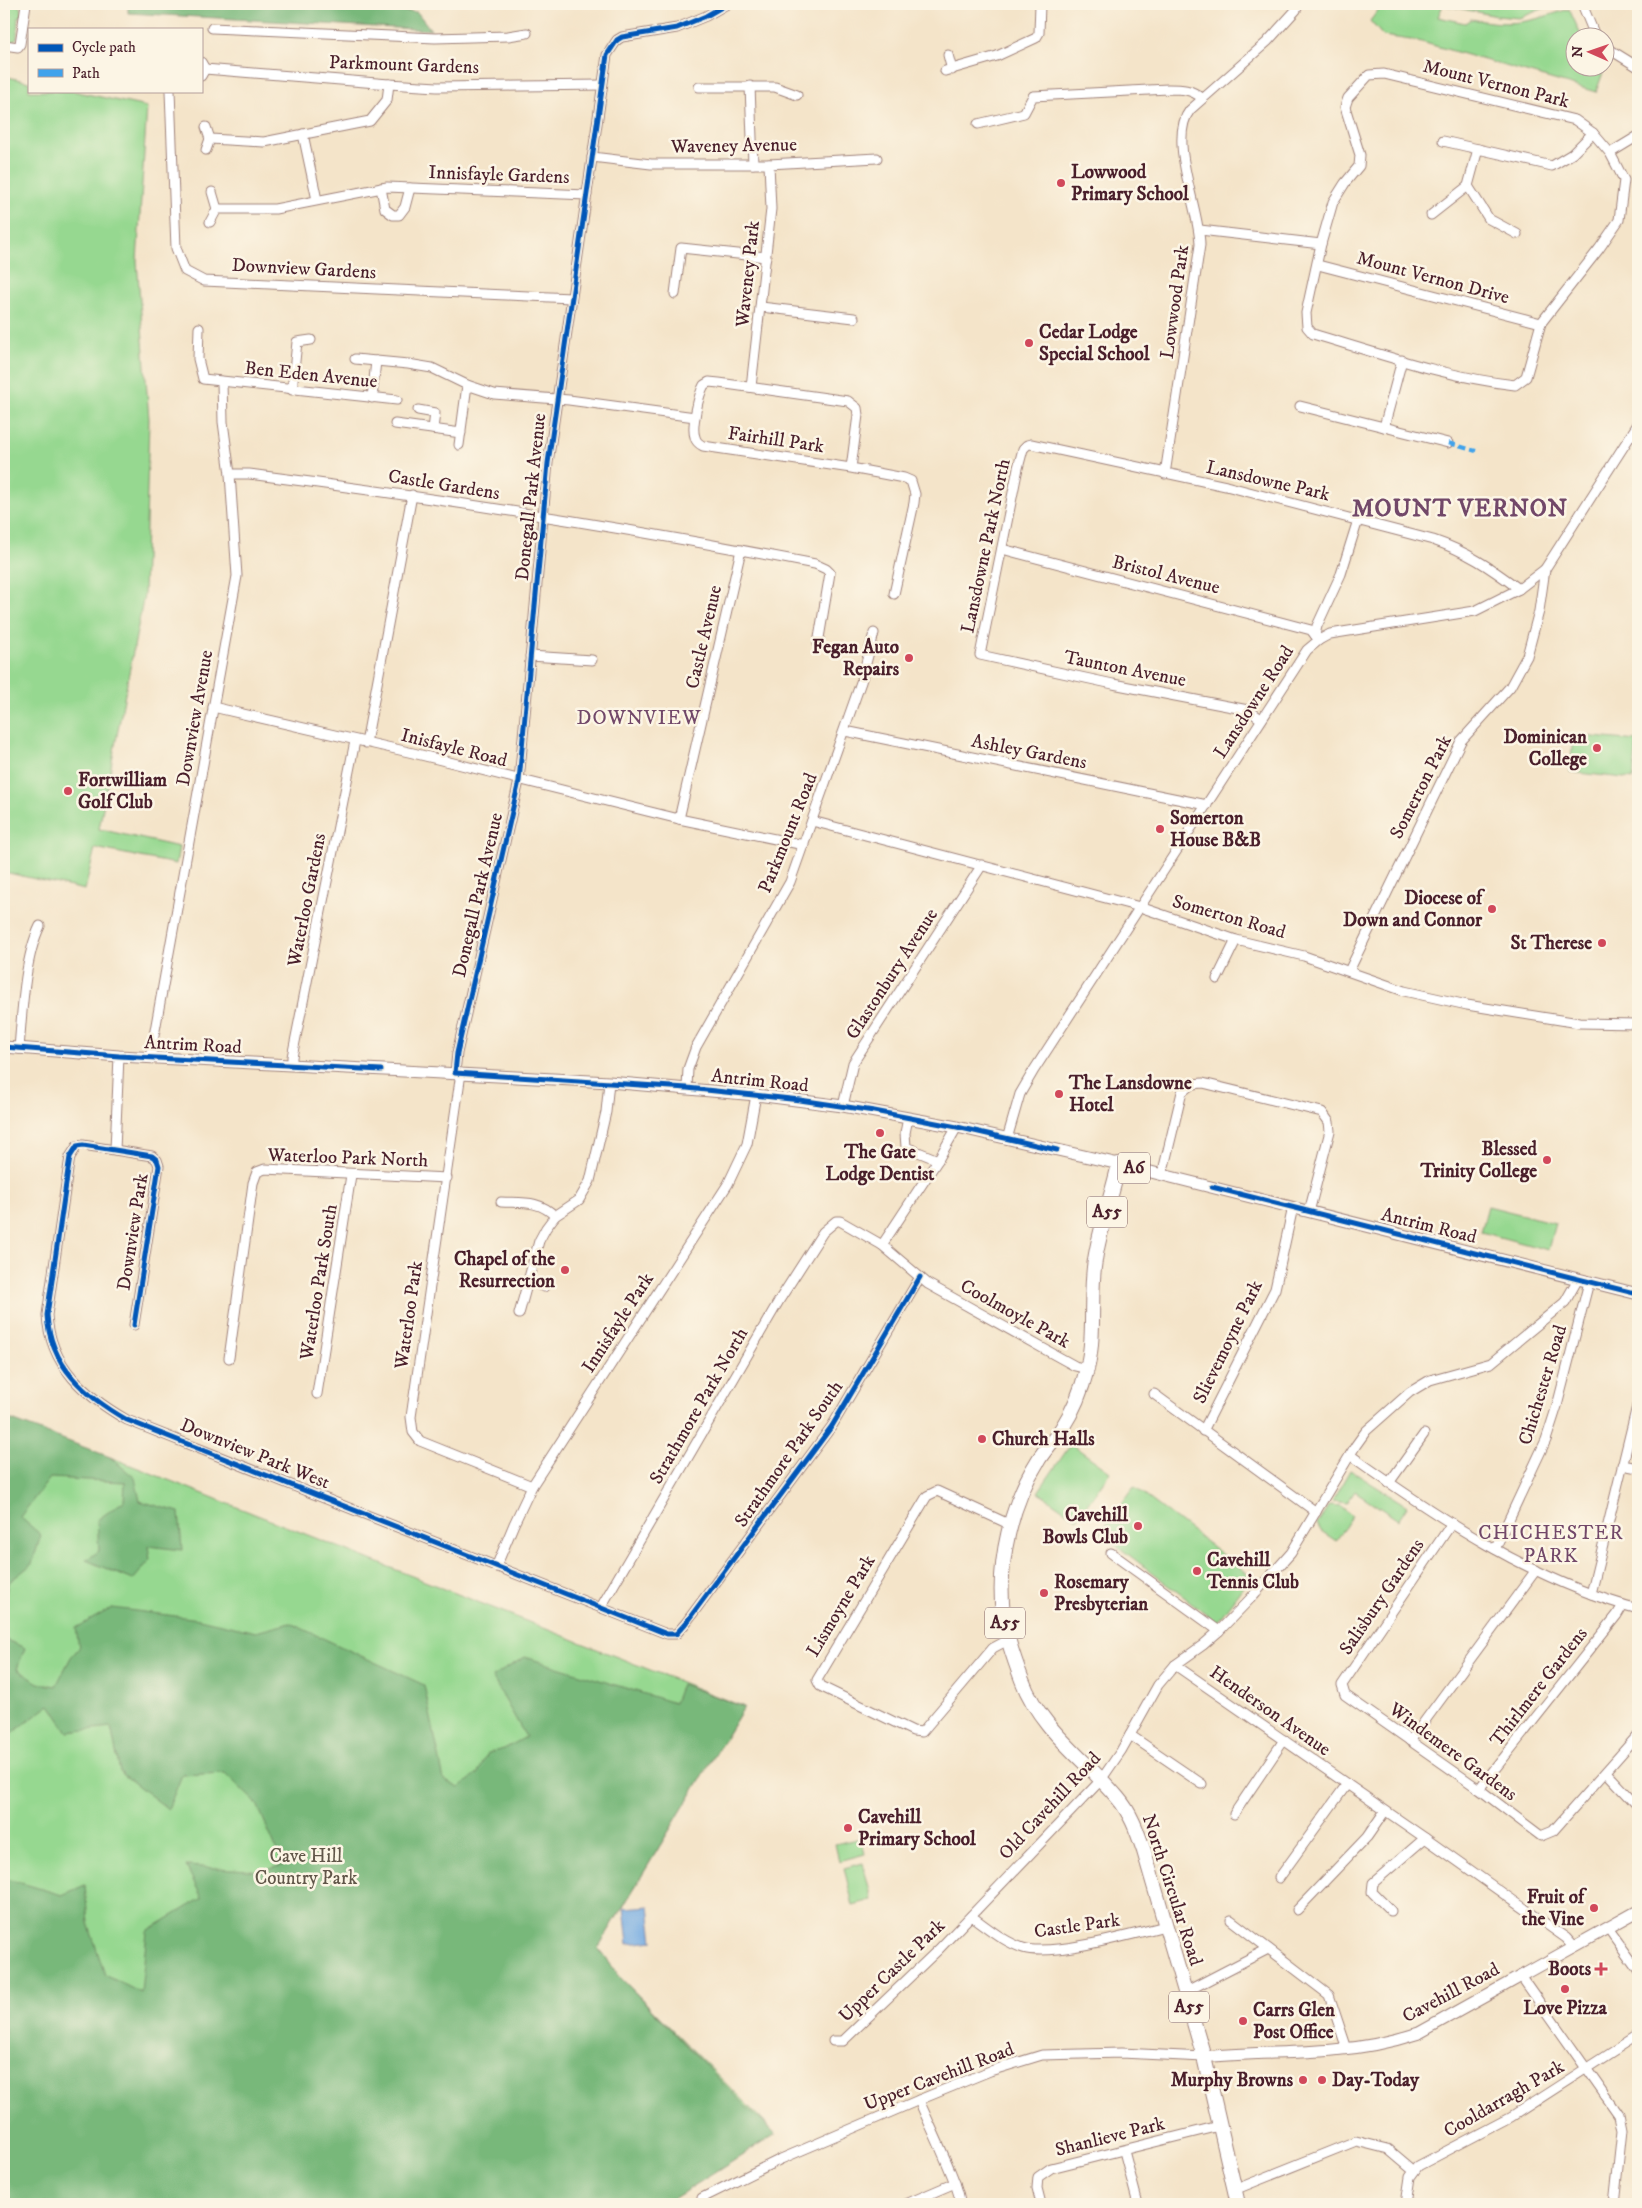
<svg xmlns="http://www.w3.org/2000/svg" width="1642" height="2208" viewBox="0 0 1642 2208" font-family="'IM FELL DW Pica',serif">
<style>
.green{fill:#96d890;stroke:#707c5e}
.forest{fill:#78b87a;stroke:#616c52}
.water{fill:#74abe2;stroke:#5f6586}
.lines{fill:none;stroke-linecap:round;stroke-linejoin:round}
.minor-casing{stroke:#9f827a;stroke-width:11}
.major-casing{stroke:#9f827a;stroke-width:13}
.highway-casing{stroke:#9f827a;stroke-width:16}
.minor{stroke:#fff;stroke-width:9}
.major{stroke:#fff;stroke-width:11}
.highway{stroke:#fff;stroke-width:14}
.quiet{stroke:#40a2eb;stroke-width:4;stroke-dasharray:8 4;stroke-linecap:butt}
.cycleway-casing{stroke:#fcf5e5;stroke-width:8}
.cycleway{stroke:#0057b8;stroke-width:5}
.poi-dot{fill:#d1495b;stroke:#fcf5e5;stroke-width:2}
.labels{text-anchor:middle;dominant-baseline:central;stroke-width:5;stroke-linejoin:round;paint-order:stroke}
.shield{fill:#fcf5e5;stroke:#7f5f63;stroke-width:1}
.shield-label{font-size:18px;font-weight:bold;fill:#4a1f2b}
.street-label{font-size:19px;fill:#4a1f2b;stroke:#fcf5e5}
.poi-label{font-size:19px;font-weight:bold;fill:#4a1f2b;stroke:#fcf5e5;text-anchor:start}
.park-label{font-size:19px;fill:#615649;stroke:#fcf5e5}
.neighbourhood-label{font-size:20px;letter-spacing:1px;fill:#724869;stroke:#fcf5e5}
.district-label{font-size:24px;font-weight:bold;letter-spacing:1px;fill:#724869;stroke:#fcf5e5}
</style>
<rect width="100%" height="100%" fill="#fcf5e5"/>
<filter id="ink" filterUnits="userSpaceOnUse"><feTurbulence type="fractalNoise" baseFrequency=".02" numOctaves="2"/><feDisplacementMap in="SourceGraphic" scale="10" xChannelSelector="R" yChannelSelector="G"/><feConvolveMatrix kernelMatrix="1 2 1 2 8 2 1 2 1" color-interpolation-filters="sRGB"/></filter>
<filter id="wash" filterUnits="userSpaceOnUse"><feTurbulence type="fractalNoise" baseFrequency=".0096" numOctaves="4" result="noise"/><feDisplacementMap in="SourceGraphic" scale="20" xChannelSelector="R" yChannelSelector="G"/><feGaussianBlur stdDeviation="1.12" result="paint"/><feColorMatrix in="noise" values="0 0 0 0 0 0 0 0 0 0 0 0 0 0 0 0 0 1.4 0 .05"/><feComposite in="paint" operator="in"/></filter>
<g filter="url(#wash)">
<rect width="100%" height="100%" fill="#f4e4c9"/>
<g class="green">
<polygon points="5,4 18,4 22,11 22,16 18,17 17,38 12,42 4,41"/>
<path d="M1383,4H1555L1519,18L1497,16L1443,5L1438,17L1465,23L1471,19C1514,27 1528,22 1569,9L1582,37L1574,38V68H1604L1605,63L1606,64L1596,92L1418,41L1383,36L1370,21Z"/>
<polygon points="4,76 29,82 29,91 73,91 147,107 137,261 149,419 144,595 99,829 179,847 176,864 95,848 85,890 4,872"/>
<polygon points="1573,735 1637,741 1633,779 1570,772"/>
<polygon points="1488,1206 1555,1223 1548,1250 1481,1232"/>
<polygon points="4,1418 116,1462 110,1457 744,1707 598,1948 620,1977 776,2134 665,2204 4,2204"/>
<polygon points="1071,1444 1110,1472 1077,1519 1038,1492"/>
<polygon points="1350,1470 1407,1506 1398,1520 1355,1491 1347,1503 1332,1501"/>
<polygon points="1134,1487 1251,1576 1217,1622 1100,1533"/>
<polygon points="1329,1505 1341,1506 1352,1516 1336,1541 1321,1531 1317,1524"/>
<polygon points="861,1838 865,1854 839,1861 835,1844"/>
<polygon points="863,1863 872,1900 853,1905 844,1868"/>
</g>
<g class="forest">
<polygon points="128,4 260,4 417,12 431,30 128,13"/>
<polygon points="4,1417 110,1457 135,1478 140,1501 179,1512 182,1550 148,1546 150,1560 133,1580 86,1560 99,1551 97,1520 124,1501 125,1482 50,1478 20,1517 41,1535 32,1564 8,1583 4,1602"/>
<polygon points="112,1608 199,1619 256,1632 290,1623 424,1685 444,1780 459,1788 478,1773 488,1753 504,1749 526,1737 492,1677 525,1657 674,1703 681,1684 744,1707 598,1948 620,1977 745,2106 776,2134 665,2204 17,2204 4,2193 4,1878 62,1895 85,1885 88,1923 105,1975 141,1993 147,1931 202,1898 186,1866 262,1871 283,1865 257,1804 225,1773 182,1775 168,1809 120,1772 111,1727 68,1732 50,1705 4,1739 4,1639 25,1648 17,1669 38,1683 56,1686 71,1657 79,1648 76,1628"/>
</g>
<polygon class="water" points="649,1906 653,1941 628,1944 624,1908"/>
</g>
<g filter="url(#ink)">
<g class="lines">
<g class="minor-casing">
<g id="minor">
<polyline points="1582,4 1596,38"/>
<polyline points="212,28 435,38 508,36 527,33"/>
<polyline points="4,45 18,47 20,44 26,4"/>
<polyline points="1604,46 1638,67"/>
<polyline points="948,55 952,70"/>
<polyline points="201,62 205,69 201,76"/>
<polyline points="205,69 389,84 437,87 602,85"/>
<polyline points="945,71 997,56 1036,38 1039,33 1040,4"/>
<path d="M1384,74L1575,120L1593,133L1610,153L1624,180L1619,220L1599,249L1541,323L1526,377L1515,385C1449,378 1377,353 1313,334L1307,327L1306,313L1321,244L1333,202L1345,183L1359,166L1360,155L1345,107L1348,98L1369,75Z"/>
<polyline points="750,86 753,164"/>
<polyline points="699,87 775,87 797,95"/>
<polyline points="170,91 176,248 185,271 204,281 571,298"/>
<path d="M978,124L1024,113L1033,96L1168,89C1182,89 1191,89 1202,98"/>
<polyline points="303,134 317,200"/>
<polyline points="210,139 264,142 370,121 387,100 389,84"/>
<polyline points="1443,141 1478,149 1468,186 1489,219 1517,234"/>
<polyline points="1478,149 1552,166 1572,154 1593,133"/>
<polyline points="206,150 210,139 206,127"/>
<polyline points="1610,153 1638,136"/>
<polyline points="592,157 651,164 769,164 877,158"/>
<polyline points="381,188 385,209 393,215 399,215 405,207 410,188"/>
<polyline points="217,209 275,209 387,187 587,195"/>
<polyline points="1431,215 1468,186"/>
<polyline points="210,222 217,209 212,192"/>
<polyline points="1200,230 1321,244"/>
<polyline points="1318,265 1541,323"/>
<polyline points="675,294 681,248 766,257"/>
<polyline points="761,307 854,318"/>
<polyline points="199,328 198,359 203,379 397,400"/>
<polyline points="355,359 408,364 432,368 467,385 494,394 569,400 695,417"/>
<polyline points="751,387 771,209 769,164"/>
<polyline points="292,390 297,342 311,340"/>
<polyline points="372,398 376,361"/>
<polyline points="1300,406 1448,443"/>
<polyline points="418,410 435,413 433,429"/>
<polyline points="395,424 461,433"/>
<polyline points="1384,427 1402,360"/>
<polyline points="459,445 467,385"/>
<path d="M851,468L858,415L857,408L848,401L719,383L709,382L704,385C699,394 691,427 695,437C696,442 699,444 703,446L851,468L904,478L911,481L915,494L914,503L894,594"/>
<path d="M230,474H249C438,498 628,528 815,564L826,569L830,573L818,644"/>
<path d="M1165,474L1200,245C1200,210 1167,139 1190,110L1267,42L1296,10L1299,4"/>
<polyline points="1002,549 1311,630 1319,640"/>
<polyline points="1315,635 1317,626 1341,574 1358,520"/>
<polyline points="530,656 592,660"/>
<polyline points="213,707 413,753 679,819 804,845"/>
<path d="M1261,719L1248,710L1113,684L980,655L1018,468L1023,449L1027,445L1031,444L1226,486L1433,540C1466,551 1491,568 1519,589"/>
<polyline points="845,731 1207,805"/>
<polyline points="366,743 412,495"/>
<polyline points="679,819 741,550"/>
<polyline points="812,821 1140,907 1236,940 1304,956 1404,991 1467,1005 1579,1023 1638,1024"/>
<polyline points="1349,971 1461,741 1510,687 1527,656 1539,611 1545,569"/>
<polyline points="1217,979 1236,940"/>
<path d="M19,1049C22,1013 24,959 40,926"/>
<polyline points="150,1058 237,576 230,474 223,422 222,382"/>
<polyline points="292,1065 292,1057 355,741"/>
<polyline points="455,1073 457,1053 519,781 548,463 607,55 617,40 622,37 677,28 706,16 727,4"/>
<polyline points="461,1073 411,1417 413,1432 420,1441 532,1486"/>
<polyline points="687,1088 688,1069 696,1047 790,882 861,682 874,633"/>
<polyline points="843,1106 853,1063 982,865"/>
<polyline points="908,1118 905,1133 906,1147 938,1160"/>
<polyline points="1007,1139 1020,1094 1034,1070 1307,650 1319,640 1330,634 1475,611 1519,589 1545,569 1638,424"/>
<polyline points="115,1150 119,1056"/>
<polyline points="1162,1175 1182,1092 1192,1084 1203,1083 1322,1112 1329,1122 1330,1131 1309,1212"/>
<path d="M501,1202C523,1203 539,1200 555,1216"/>
<polyline points="882,1245 938,1160 957,1127"/>
<polyline points="529,1281 544,1287"/>
<polyline points="519,1314 539,1241 546,1228 555,1216 579,1200 590,1181 606,1112 609,1082"/>
<path d="M134,1325L159,1166L157,1160L152,1156L83,1145L77,1146L70,1157L68,1170L47,1315C50,1366 85,1396 127,1420L667,1634H676L685,1624L832,1426L920,1277"/>
<polyline points="229,1358 253,1183 257,1172 265,1169 447,1178"/>
<polyline points="317,1394 351,1175"/>
<polyline points="1154,1394 1316,1512"/>
<polyline points="1203,1431 1275,1289 1293,1207"/>
<path d="M1350,1455C1438,1518 1533,1581 1638,1609"/>
<polyline points="1622,1465 1638,1468"/>
<polyline points="1389,1483 1424,1434"/>
<polyline points="1452,1523 1342,1685 1345,1695 1479,1789 1541,1836 1553,1831 1638,1735"/>
<polyline points="1495,1549 1546,1440 1557,1406 1589,1282"/>
<polyline points="1111,1553 1219,1631"/>
<polyline points="496,1567 514,1524 532,1486 728,1184 747,1144 756,1095"/>
<polyline points="1591,1594 1638,1402"/>
<polyline points="601,1607 780,1299 823,1232 836,1221 840,1221 882,1245 928,1284 1046,1350 1075,1366 1087,1369"/>
<polyline points="1008,1640 993,1648 922,1732 913,1731 820,1686 817,1680 927,1496 937,1491 1011,1525"/>
<polyline points="1175,1665 1425,1838 1566,1938 1574,1947"/>
<polyline points="1130,1735 1202,1784"/>
<polyline points="1410,1741 1536,1570"/>
<polyline points="1607,1773 1638,1806"/>
<polyline points="1479,1789 1617,1615 1623,1605"/>
<polyline points="1234,1814 1284,1740"/>
<polyline points="1279,1878 1347,1784"/>
<polyline points="1297,1910 1367,1837 1385,1811"/>
<polyline points="1391,1911 1372,1892 1373,1883 1425,1838"/>
<path d="M971,1916C987,1927 1004,1942 1023,1948C1051,1957 1134,1934 1165,1926"/>
<polyline points="1231,1920 1329,1995 1347,2049"/>
<polyline points="1608,1928 1638,1970"/>
<polyline points="1521,1976 1619,2115 1622,2130 1614,2204"/>
<polyline points="1185,1992 1268,1949"/>
<polyline points="833,2041 843,2041 939,1949 1101,1780 1121,1751 1158,1685 1175,1665 1203,1645 1219,1631 1250,1599 1291,1553 1356,1445 1366,1431 1410,1392 1430,1380 1491,1363 1565,1302 1578,1279"/>
<path d="M919,2100C926,2118 962,2190 960,2204"/>
<polyline points="1124,2151 1138,2204"/>
<polyline points="1234,2190 1356,2141 1388,2149 1414,2171"/>
<polyline points="702,2198 781,2159 919,2100 990,2071 1042,2055 1121,2053 1204,2057"/>
<polyline points="906,2204 955,2183"/>
<polyline points="1041,2204 1037,2188 1038,2177 1051,2168 1219,2126"/>
<polyline points="1406,2204 1410,2177 1418,2166 1511,2117 1638,2035"/>
</g>
</g>
<g class="major-casing">
<g id="major">
<polyline points="4,1047 119,1056 609,1082 756,1095 843,1106 957,1127 1119,1164 1638,1294"/>
<path d="M1204,2057C1247,2052 1290,2054 1333,2050C1362,2048 1391,2042 1419,2033L1638,1911"/>
</g>
</g>
<g class="highway-casing">
<path id="highway" d="M1119,1164C1112,1196 1100,1227 1095,1260C1089,1296 1096,1333 1087,1369C1082,1389 1073,1411 1062,1428C1055,1439 1046,1448 1039,1459C1011,1503 997,1562 1003,1615C1006,1637 1014,1659 1022,1680C1040,1729 1085,1759 1117,1797C1131,1813 1137,1831 1144,1851L1204,2057L1238,2204"/>
</g>
<use href="#minor" class="minor"/>
<use href="#major" class="major"/>
<use href="#highway" class="highway"/>
<polyline class="quiet" points="1448,443 1476,451"/>
<g class="cycleway-casing">
<g id="cycleway">
<polyline points="727,4 706,16 677,28 622,37 617,40 607,55 548,463 519,781 457,1053 455,1073 687,1088 800,1100 874,1111 957,1127 1057,1150"/>
<polyline points="4,1047 119,1056 381,1070"/>
<polyline points="1212,1187 1638,1294"/>
<path d="M134,1325L159,1166L157,1160L152,1156L83,1145L77,1146L70,1157L68,1170L47,1315C50,1366 85,1396 127,1420L667,1634H676L685,1624L832,1426L920,1277"/>
</g>
</g>
<use href="#cycleway" class="cycleway"/>
</g>
</g>
<g class="poi-dot">
<circle cx="1061" cy="183" r="5"/>
<circle cx="1029" cy="343" r="5"/>
<circle cx="909" cy="658" r="5"/>
<circle cx="1597" cy="748" r="5"/>
<circle cx="68" cy="791" r="5"/>
<circle cx="1160" cy="829" r="5"/>
<circle cx="1492" cy="909" r="5"/>
<circle cx="1602" cy="943" r="5"/>
<circle cx="1059" cy="1094" r="5"/>
<circle cx="880" cy="1133" r="5"/>
<circle cx="1547" cy="1160" r="5"/>
<circle cx="565" cy="1270" r="5"/>
<circle cx="982" cy="1439" r="5"/>
<circle cx="1138" cy="1526" r="5"/>
<circle cx="1197" cy="1571" r="5"/>
<circle cx="1044" cy="1593" r="5"/>
<circle cx="848" cy="1828" r="5"/>
<circle cx="1594" cy="1908" r="5"/>
<path d="M1598.5 1961.5h5v5h5v5h-5v5h-5v-5h-5v-5h5z"/>
<circle cx="1565" cy="1989" r="5"/>
<circle cx="1243" cy="2021" r="5"/>
<circle cx="1303" cy="2080" r="5"/>
<circle cx="1322" cy="2080" r="5"/>
</g>
<g class="labels">
<g class="shield">
<rect x="1118" y="1152.5" width="32" height="31" rx="4"/>
<rect x="1087" y="1196.5" width="40" height="31" rx="4"/>
<rect x="985" y="1607.5" width="40" height="31" rx="4"/>
<rect x="1169" y="1991.5" width="40" height="31" rx="4"/>
</g>
<g class="shield-label">
<text x="1134" y="1168">A6</text>
<text x="1107" y="1212">A55</text>
<text x="1005" y="1623">A55</text>
<text x="1189" y="2007">A55</text>
</g>
<g class="street-label">
<text transform="translate(404 65) rotate(2)">Parkmount Gardens</text>
<text transform="translate(1496 84) rotate(14)">Mount Vernon Park</text>
<text transform="translate(734 146) rotate(-1)">Waveney Avenue</text>
<text transform="translate(499 175) rotate(2)">Innisfayle Gardens</text>
<text transform="translate(304 269) rotate(3)">Downview Gardens</text>
<text transform="translate(748 274) rotate(-84)">Waveney Park</text>
<text transform="translate(1433 278) rotate(15)">Mount Vernon Drive</text>
<text transform="translate(1175 302) rotate(-82)">Lowwood Park</text>
<text transform="translate(311 375) rotate(6)">Ben Eden Avenue</text>
<text transform="translate(776 440) rotate(8)">Fairhill Park</text>
<text transform="translate(1268 481) rotate(13)">Lansdowne Park</text>
<text transform="translate(444 485) rotate(9)">Castle Gardens</text>
<text transform="translate(531 497) rotate(-84)">Donegall Park Avenue</text>
<text transform="translate(986 546) rotate(-78)">Lansdowne Park North</text>
<text transform="translate(1166 575) rotate(14)">Bristol Avenue</text>
<text transform="translate(704 637) rotate(-77)">Castle Avenue</text>
<text transform="translate(1125 669) rotate(11)">Taunton Avenue</text>
<text transform="translate(1254 702) rotate(-57)">Lansdowne Road</text>
<text transform="translate(195 718) rotate(-80)">Downview Avenue</text>
<text transform="translate(454 748) rotate(14)">Inisfayle Road</text>
<text transform="translate(1029 752) rotate(11)">Ashley Gardens</text>
<text transform="translate(1421 787) rotate(-63)">Somerton Park</text>
<text transform="translate(788 833) rotate(-68)">Parkmount Road</text>
<text transform="translate(478 895) rotate(-77)">Donegall Park Avenue</text>
<text transform="translate(307 900) rotate(-79)">Waterloo Gardens</text>
<text transform="translate(1229 917) rotate(16)">Somerton Road</text>
<text transform="translate(892 974) rotate(-57)">Glastonbury Avenue</text>
<text transform="translate(193 1045) rotate(3)">Antrim Road</text>
<text transform="translate(760 1081) rotate(6)">Antrim Road</text>
<text transform="translate(348 1158) rotate(2)">Waterloo Park North</text>
<text transform="translate(1429 1226) rotate(14)">Antrim Road</text>
<text transform="translate(133 1232) rotate(-81)">Downview Park</text>
<text transform="translate(319 1282) rotate(-81)">Waterloo Park South</text>
<text transform="translate(1015 1314) rotate(29)">Coolmoyle Park</text>
<text transform="translate(409 1315) rotate(-82)">Waterloo Park</text>
<text transform="translate(618 1323) rotate(-57)">Innisfayle Park</text>
<text transform="translate(1228 1342) rotate(-64)">Slievemoyne Park</text>
<text transform="translate(1543 1385) rotate(-73)">Chichester Road</text>
<text transform="translate(699 1406) rotate(-60)">Strathmore Park North</text>
<text transform="translate(255 1454) rotate(22)">Downview Park West</text>
<text transform="translate(789 1454) rotate(-55)">Strathmore Park South</text>
<text transform="translate(1382 1597) rotate(-56)">Salisbury Gardens</text>
<text transform="translate(841 1606) rotate(-59)">Lismoyne Park</text>
<text transform="translate(1539 1687) rotate(-52)">Thirlmere Gardens</text>
<text transform="translate(1270 1711) rotate(35)">Henderson Avenue</text>
<text transform="translate(1453 1752) rotate(36)">Windemere Gardens</text>
<text transform="translate(1050 1806) rotate(-47)">Old Cavehill Road</text>
<text transform="translate(1172 1890) rotate(72)">North Circular Road</text>
<text transform="translate(1077 1926) rotate(-8)">Castle Park</text>
<text transform="translate(892 1971) rotate(-44)">Upper Castle Park</text>
<text transform="translate(1451 1993) rotate(-28)">Cavehill Road</text>
<text transform="translate(939 2077) rotate(-21)">Upper Cavehill Road</text>
<text transform="translate(1504 2099) rotate(-30)">Cooldarragh Park</text>
<text transform="translate(1110 2137) rotate(-14)">Shanlieve Park</text>
</g>
<g class="poi-label">
<text x="1071" y="172">Lowwood<tspan x="1071" dy="22">Primary School</tspan></text>
<text x="1039" y="332">Cedar Lodge<tspan x="1039" dy="22">Special School</tspan></text>
<text x="899" y="647" text-anchor="end">Fegan Auto<tspan x="899" dy="22">Repairs</tspan></text>
<text x="1587" y="737" text-anchor="end">Dominican<tspan x="1587" dy="22">College</tspan></text>
<text x="78" y="780">Fortwilliam<tspan x="78" dy="22">Golf Club</tspan></text>
<text x="1170" y="818">Somerton<tspan x="1170" dy="22">House B&amp;B</tspan></text>
<text x="1482" y="898" text-anchor="end">Diocese of<tspan x="1482" dy="22">Down and Connor</tspan></text>
<text x="1592" y="943" text-anchor="end">St Therese</text>
<text x="1069" y="1083">The Lansdowne<tspan x="1069" dy="22">Hotel</tspan></text>
<text x="1537" y="1149" text-anchor="end">Blessed<tspan x="1537" dy="22">Trinity College</tspan></text>
<text x="880" y="1152" text-anchor="middle">The Gate<tspan x="880" dy="22">Lodge Dentist</tspan></text>
<text x="555" y="1259" text-anchor="end">Chapel of the<tspan x="555" dy="22">Resurrection</tspan></text>
<text x="992" y="1439">Church Halls</text>
<text x="1128" y="1515" text-anchor="end">Cavehill<tspan x="1128" dy="22">Bowls Club</tspan></text>
<text x="1207" y="1560">Cavehill<tspan x="1207" dy="22">Tennis Club</tspan></text>
<text x="1054" y="1582">Rosemary<tspan x="1054" dy="22">Presbyterian</tspan></text>
<text x="858" y="1817">Cavehill<tspan x="858" dy="22">Primary School</tspan></text>
<text x="1584" y="1897" text-anchor="end">Fruit of<tspan x="1584" dy="22">the Vine</tspan></text>
<text x="1591" y="1969" text-anchor="end">Boots</text>
<text x="1565" y="2008" text-anchor="middle">Love Pizza</text>
<text x="1253" y="2010">Carrs Glen<tspan x="1253" dy="22">Post Office</tspan></text>
<text x="1293" y="2080" text-anchor="end">Murphy Browns</text>
<text x="1332" y="2080">Day-Today</text>
</g>
<g class="park-label">
<text x="306" y="1856">Cave Hill<tspan x="306" dy="22">Country Park</tspan></text>
</g>
<g class="neighbourhood-label">
<text x="639" y="718">DOWNVIEW</text>
<text x="1551" y="1533">CHICHESTER<tspan x="1551" dy="23">PARK</tspan></text>
</g>
<g class="district-label">
<text x="1460" y="509">MOUNT VERNON</text>
</g>
</g>
<rect width="1642" height="2208" fill="none" stroke="#fcf5e5" stroke-width="20"/>
<rect x="28" y="28" width="175" height="65" fill="#fcf5e5" stroke="#b59f9b"/>
<rect x="38" y="44" width="25" height="8" fill="#0057b8" stroke="#b59f9b"/>
<text x="72" y="52" font-size="15" fill="#4a1f2b">Cycle path</text>
<rect x="38" y="69" width="25" height="8" fill="#40a2eb" stroke="#b59f9b"/>
<text x="72" y="78" font-size="15" fill="#4a1f2b">Path</text>
<g transform="translate(1590 52) rotate(272)"><circle r="24" fill="#fcf5e5" stroke="#b59f9b"/>
<path d="M0-4L9 19L0 12L-9 19Z" fill="#d1495b"/>
<text y="-8" font-size="14" font-weight="bold" text-anchor="middle" fill="#4a1f2b">N</text>
</g>
</svg>
